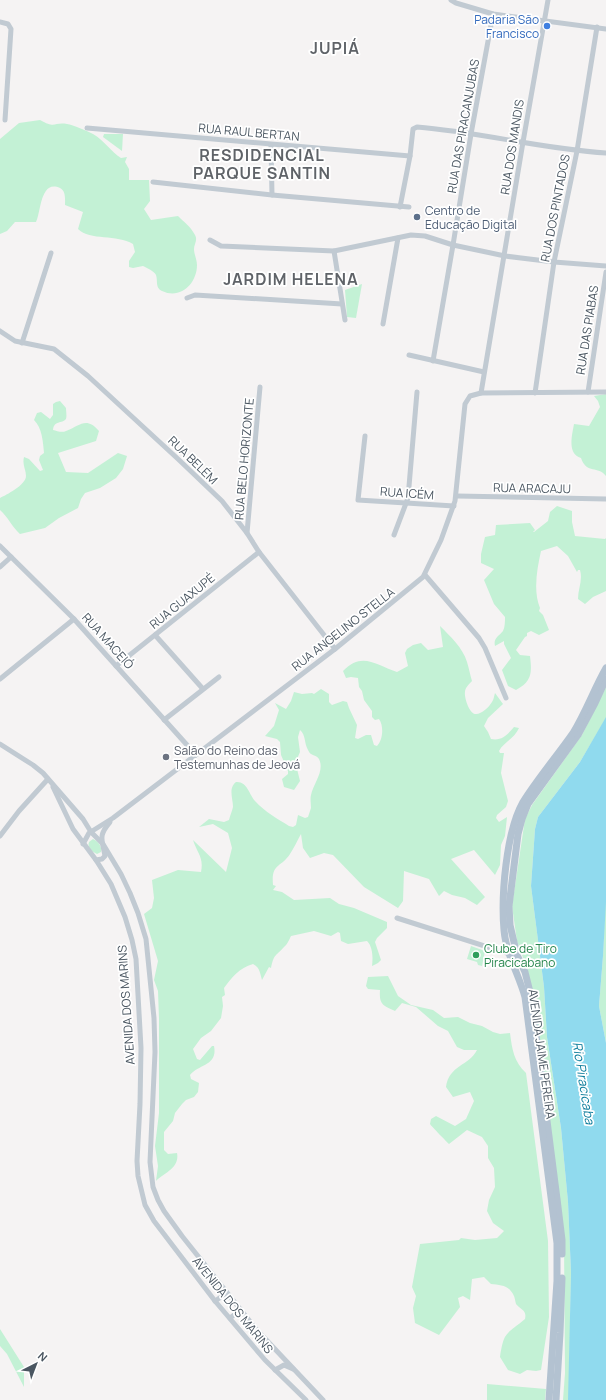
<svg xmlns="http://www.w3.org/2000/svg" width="606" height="1400" viewBox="0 0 606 1400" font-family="Manrope,sans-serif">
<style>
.green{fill:#c3f1d5}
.water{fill:#90daee}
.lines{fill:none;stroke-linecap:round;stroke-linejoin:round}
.minor{stroke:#c1cad2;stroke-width:5}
.major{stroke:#b3c2d1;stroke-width:7}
.shop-dot{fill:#3f7fe0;stroke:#fff;stroke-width:1.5}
.service-dot{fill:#5c6f8a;stroke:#fff;stroke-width:1.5}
.worship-dot{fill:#6b7280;stroke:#fff;stroke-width:1.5}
.leisure-dot{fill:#2e9e5b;stroke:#fff;stroke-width:1.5}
.labels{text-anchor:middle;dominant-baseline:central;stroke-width:3.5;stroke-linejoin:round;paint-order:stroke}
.shop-label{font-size:12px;fill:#366cbe;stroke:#fff;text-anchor:end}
.street-label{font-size:12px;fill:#4a5661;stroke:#fff}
.service-label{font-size:12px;fill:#4e5e75;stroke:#fff;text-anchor:start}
.worship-label{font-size:12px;fill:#5b616d;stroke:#fff;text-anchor:start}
.leisure-label{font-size:12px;fill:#27864d;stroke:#fff;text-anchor:start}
.water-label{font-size:13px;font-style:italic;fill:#0c7c9b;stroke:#fff}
.district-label{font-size:16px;font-weight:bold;letter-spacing:1px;fill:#5f6368;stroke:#fff}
</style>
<rect width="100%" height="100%" fill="#f5f3f3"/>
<g class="green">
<path d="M40,120C56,129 53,122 67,124C73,125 87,131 93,134C104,140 111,152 121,158L127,157L125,162L129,169V180H149L150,201L144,209L151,220L178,216C184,222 191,227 195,235C198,240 194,244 194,249C194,254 197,260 197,265C197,283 181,300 162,291C155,288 158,281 156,275C154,271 147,268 143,266L133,268L129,267V261L135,252L133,244C117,234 90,241 78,229L83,212L65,205C65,199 66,191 60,188C40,179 41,213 36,222H15L7,231L0,234V139L19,123Z"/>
<polygon points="104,134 123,134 122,151 103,137"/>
<polygon points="362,284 356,318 347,317 345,290"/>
<path d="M606,394V476C598,465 587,475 581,458C567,454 572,435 574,424L589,426L600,407L598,401L594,396Z"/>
<path d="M60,401L66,408C66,411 67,416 66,419C62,424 54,420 53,430C57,431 62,433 66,431C80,426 86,416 99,431L96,441L58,453L66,472L88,473L118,453L127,456L123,469L116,478L100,488L85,493L81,499L78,508L59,518L45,528L20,534C12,527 8,517 0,510V498C6,495 26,485 26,476C26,469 22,465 24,457L29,459L40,471L43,470L39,460L40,456L44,453C43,441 42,428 34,420L37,413L41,412L50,419L53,415V404L56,402Z"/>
<path d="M557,506L572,511V522L575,536L605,539L606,538V591L593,597L585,604L578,599C578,589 583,580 580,570H578L577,572L568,556L557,546L541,551C537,569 533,591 540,608L539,611L543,615L549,630L539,635L531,631L527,633V636L525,637L516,650L520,655L530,656C532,673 532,681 516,690L508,686L502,670L511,658L504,644V641L495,646C493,638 499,636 503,631C505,627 505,621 505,617L494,604L484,580L494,569L481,563V554L485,537L495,535L496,525L530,523L535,530L533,532H534L548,521L550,512Z"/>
<path d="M440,626C450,636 463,648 467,662C469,668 470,675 472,681C469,684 465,688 465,692C464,697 469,713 475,714C481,715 489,707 492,702C494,699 494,696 495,693L503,704L488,718L484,726L488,732L491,739C502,741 507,735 514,727L519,728C515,738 504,742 499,751L500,753H504L501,773L508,801L506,807L497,815L496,818L499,822L507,817L505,836L501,845L500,865L495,875L474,850L451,859L485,897L477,905L465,898L452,895L444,891L439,896L429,879L404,871L403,901L398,908L364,887L333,855L324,853L310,858L303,848L301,834C297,841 294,848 290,854C281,868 271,863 273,885L276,886L273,890L282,892L294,900L330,898L339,904L354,908L387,922V928L377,938L375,942L381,960L378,963L372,966C373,958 373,947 367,941L348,944L341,941L340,933L338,932L331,936L314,931L291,936C289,940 287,945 284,947C275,957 274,954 271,968L269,967L262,980C260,973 260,968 253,964C239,968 232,977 224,988L225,995L222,997L223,1006L221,1018L211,1031L201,1038L193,1049L197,1059L200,1060L212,1046H214C218,1066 199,1064 190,1075L191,1079L199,1083L198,1092L194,1097L186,1100L182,1104L175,1113L173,1121L164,1132V1150L168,1154L177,1153C180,1168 164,1173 156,1181L158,1166L155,1146L159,1113V1019L158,991L154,980L158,961L144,914L152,908L154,898L152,880L178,870L201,872C204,857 197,853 193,840L226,872L232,848L228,833L213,824L199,827L209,819L224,822L229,820C230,816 232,811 233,807C233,799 228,788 236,782C247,781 249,794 255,801C265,812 278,819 289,826L293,827L296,825L298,815L305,818L308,817C309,814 310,811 311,808C311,804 310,799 311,795C313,784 325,771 319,759C316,754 311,757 308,750C304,743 306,735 300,730L298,737L300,752L297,759L296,765L300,781L294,790L284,787L282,779L288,774V771L281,755L280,742L277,739L265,736L274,726L279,710L275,703L286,709L291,701L294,692L302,694L312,693L314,694L321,689L329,694V702L332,705L343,701L347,702L349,708L357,725L355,738L358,739L366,735H371L374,745L377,746C383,740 384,726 379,719L375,720L372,717V711L364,700L362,691L359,687L358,678L351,677L346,678L343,671C362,651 376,665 397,672L408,666L405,653L407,649L413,645L421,643L428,650L443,647Z"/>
<polygon points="606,687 606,718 580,762 538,817 535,829 531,886 544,987 547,1037 561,1128 568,1202 571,1273 569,1400 563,1400 565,1373 564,1241 528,971 517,941 512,906 525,819 532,805 582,735"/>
<path d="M93,839C98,841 102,846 101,852L97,854C92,852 87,847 89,842Z"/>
<polygon points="606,874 606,1043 599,1006 603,956"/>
<polygon points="471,946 485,951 482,966 478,965 477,962 467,959"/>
<path d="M388,976L398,996L411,1005L433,1010L444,1018L458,1017L470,1023L482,1026L493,1032L500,1034L510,1033C512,1049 514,1062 526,1073L548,1241L549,1317L541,1370L536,1371L527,1370L520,1374L508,1370L500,1357C504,1331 506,1335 525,1319C527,1310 521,1310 516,1304C515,1301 515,1297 513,1294C508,1285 500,1285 491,1284L484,1277L472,1279L470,1300L463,1296L458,1298L460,1307L439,1335L415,1323L413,1308L416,1296L412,1287L420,1244L459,1240L461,1238L475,1240L497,1238L504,1231L493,1223L487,1211L489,1200L495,1187L494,1168L488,1158V1146L482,1137L467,1130L449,1144C447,1142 432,1127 430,1124L431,1119L436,1116L455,1126L466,1119L474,1101L470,1092L453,1097L446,1087C449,1065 469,1066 477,1050H464L457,1047L448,1031L438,1026L416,1007L402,1003L395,1011C383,1005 379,1005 380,990L368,989L366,986L368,977Z"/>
<polygon points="0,1329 24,1367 24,1387 7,1354 0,1346"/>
<polygon points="487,1384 546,1389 545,1400 487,1400"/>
</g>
<polygon class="water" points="606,717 606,902 603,956 599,1006 606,1043 606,1400 568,1400 571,1273 568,1202 561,1128 547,1037 544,987 531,886 535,829 538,817 580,762"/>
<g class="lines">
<g class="minor">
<polyline points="451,0 456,3 493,14 606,29"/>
<polyline points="0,22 8,24 11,29 5,120"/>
<polyline points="87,128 410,156"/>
<polyline points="271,145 272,195"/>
<polyline points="153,182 272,195 409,207"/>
<path d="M400,207L410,156L413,129L417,127C480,132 542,149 606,153"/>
<polyline points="210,240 221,246 334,251 411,235 425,236 453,245 505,256 554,262 606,266"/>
<polyline points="334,251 345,320"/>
<polyline points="187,298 195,295 342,304"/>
<polyline points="383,324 398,238"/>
<polyline points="0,331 15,341 54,349 88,376 178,459 222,501 247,533 259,552 335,649"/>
<polyline points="22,343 51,253"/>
<polyline points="409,355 484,372"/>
<polyline points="433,361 453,245 471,134 493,14"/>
<polyline points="588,392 606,272"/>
<polyline points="481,393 523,142 548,0"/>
<polyline points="535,393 554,262 577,151 597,27"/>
<polyline points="365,436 358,500 454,506"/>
<polyline points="457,496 606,499"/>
<polyline points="247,533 260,387"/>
<polyline points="394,535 408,498 417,392"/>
<polyline points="0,546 74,619 196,755"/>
<polyline points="0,567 11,557"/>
<polyline points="425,575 479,638 485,648 506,698"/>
<polyline points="155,635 203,689"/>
<polyline points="116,666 259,552"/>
<polyline points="0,679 74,619"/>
<polyline points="164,720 219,677"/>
<polyline points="0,744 33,765 43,773 83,819 91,832 103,844 121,874 130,893 138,913 146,939 154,1018 155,1052 150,1162 153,1187 158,1200 164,1211 182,1236 256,1329 323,1400"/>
<polyline points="53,787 73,829 96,860 111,884 125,917 132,940 136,959 141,1048 140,1104 137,1161 138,1176 145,1205 154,1221 215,1301 265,1360 306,1400"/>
<polyline points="0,836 19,811 48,779"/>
<polyline points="83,844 89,833 113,818 335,649 423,577 441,540 455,501 465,404 470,396 481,393 606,392"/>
<path d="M96,860L102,859L105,856C102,839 98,836 110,822"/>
<polyline points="397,918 510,954"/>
<polyline points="215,1301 227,1293"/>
<polyline points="230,1318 241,1310"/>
<polyline points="275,1370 284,1365 293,1369"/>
</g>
<g class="major">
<polyline points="562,1254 562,1240 557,1199 531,996 525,972 517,955 510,925 509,906 518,834 522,819 528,804 578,735 595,703 606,679"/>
<path d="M549,1400L557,1281V1243L525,997C519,975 506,954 504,930C501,896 506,832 523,802C538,778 557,756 573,733C586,712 594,689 606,668"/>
<polyline points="556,1400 560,1333 562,1278"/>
</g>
</g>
<circle class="shop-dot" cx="547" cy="26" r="4"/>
<circle class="service-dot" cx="417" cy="217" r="4"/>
<circle class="worship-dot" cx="166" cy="757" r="4"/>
<circle class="leisure-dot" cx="476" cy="955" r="4"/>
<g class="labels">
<g class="shop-label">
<text x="539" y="19">Padaria São<tspan x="539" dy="14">Francisco</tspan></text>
</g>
<g class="street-label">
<text transform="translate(463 126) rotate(-80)">RUA DAS PIRACANJUBAS</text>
<text transform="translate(249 132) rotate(5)">RUA RAUL BERTAN</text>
<text transform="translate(512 147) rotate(-81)">RUA DOS MANDIS</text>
<text transform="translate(555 208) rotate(-79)">RUA DOS PINTADOS</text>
<text transform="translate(587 330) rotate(-81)">RUA DAS PIABAS</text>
<text transform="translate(244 459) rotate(-85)">RUA BELO HORIZONTE</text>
<text transform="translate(193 460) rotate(44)">RUA BELÉM</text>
<text transform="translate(532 488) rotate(1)">RUA ARACAJU</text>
<text transform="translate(407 493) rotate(4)">RUA ICÉM</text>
<text transform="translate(182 601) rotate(-39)">RUA GUAXUPÉ</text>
<text transform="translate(343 629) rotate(-38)">RUA ANGELINO STELLA</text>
<text transform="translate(108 641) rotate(48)">RUA MACEIÓ</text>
<text transform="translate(126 1005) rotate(-94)">AVENIDA DOS MARINS</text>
<text transform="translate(542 1054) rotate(82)">AVENIDA JAIME PEREIRA</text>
<text transform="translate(233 1305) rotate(51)">AVENIDA DOS MARINS</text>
</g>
<g class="service-label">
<text x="425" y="210">Centro de<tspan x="425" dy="14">Educação Digital</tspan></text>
</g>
<g class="worship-label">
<text x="174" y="750">Salão do Reino das<tspan x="174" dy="14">Testemunhas de Jeová</tspan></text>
</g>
<g class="leisure-label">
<text x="484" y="948">Clube de Tiro<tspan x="484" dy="14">Piracicabano</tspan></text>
</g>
<g class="water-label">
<text transform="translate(584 1083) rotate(81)">Rio Piracicaba</text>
</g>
<g class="district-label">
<text x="335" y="48">JUPIÁ</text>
<text x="262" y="155">RESDIDENCIAL<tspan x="262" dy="18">PARQUE SANTIN</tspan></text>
<text x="291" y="279">JARDIM HELENA</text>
</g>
</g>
<g transform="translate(36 1364) rotate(42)" stroke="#ffffff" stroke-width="3" paint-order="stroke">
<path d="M0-3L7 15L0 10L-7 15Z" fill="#4a5661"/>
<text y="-6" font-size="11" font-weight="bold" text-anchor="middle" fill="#4a5661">N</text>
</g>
</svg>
